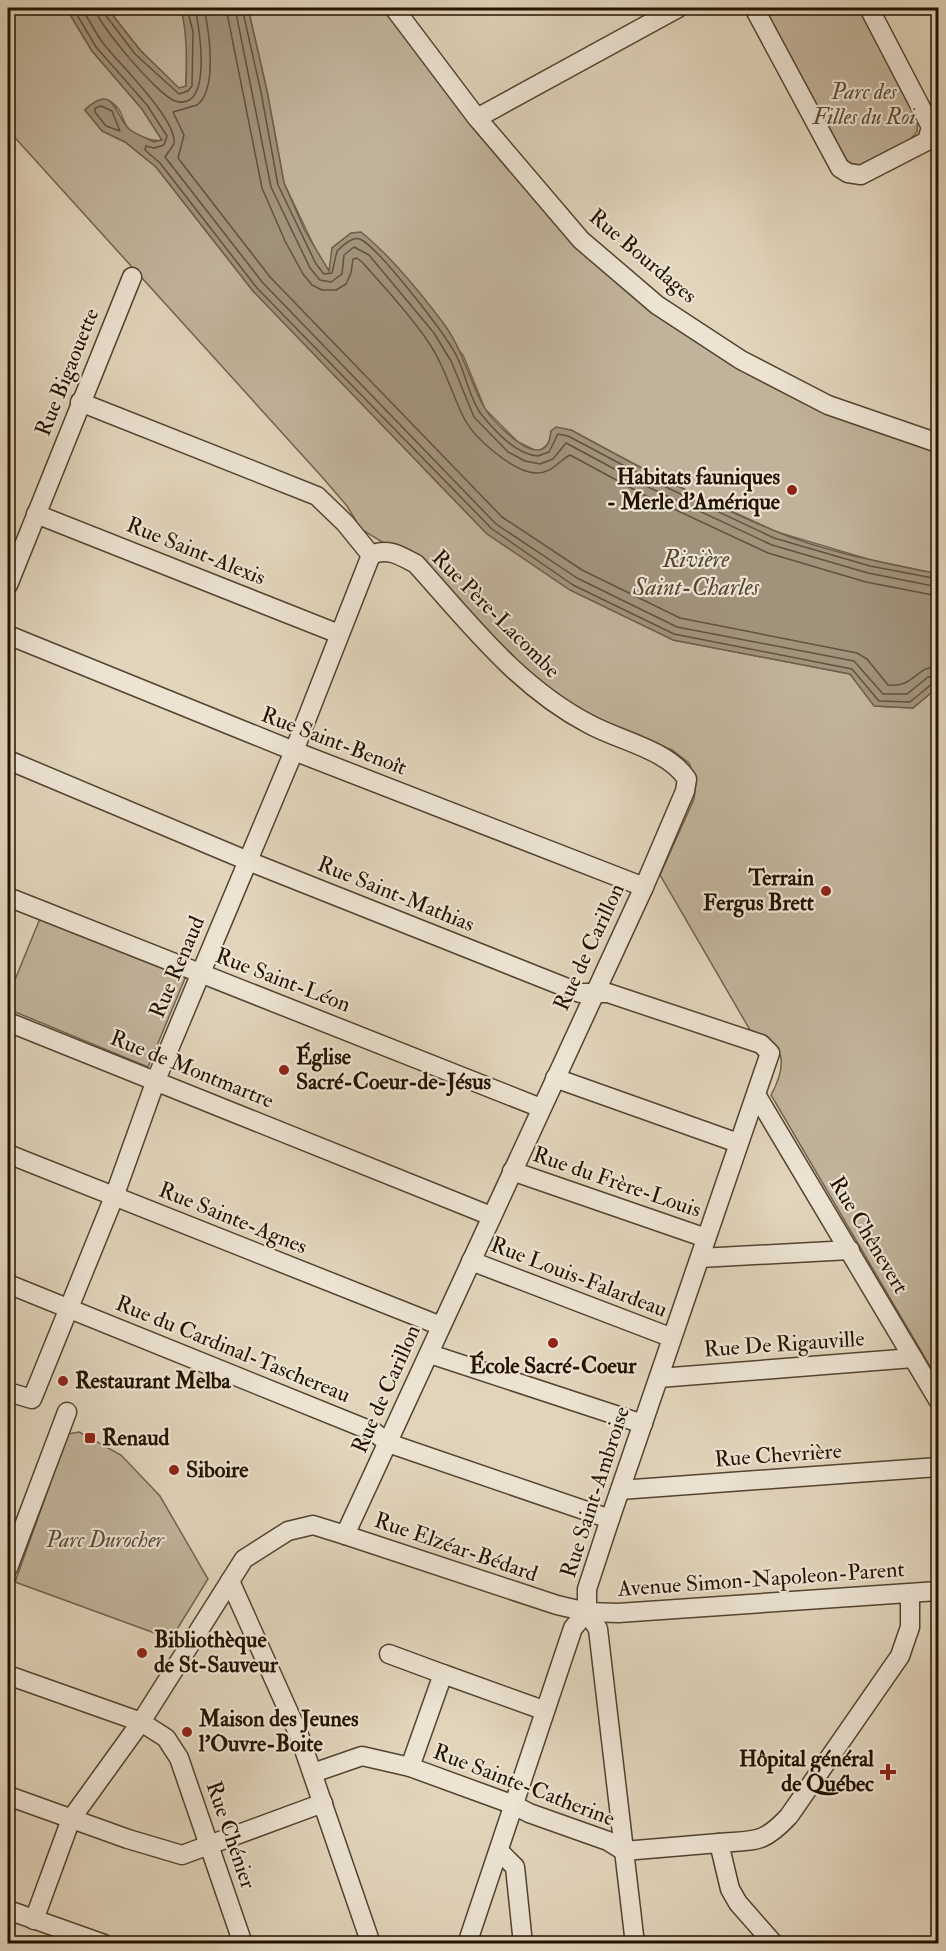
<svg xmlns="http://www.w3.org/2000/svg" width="946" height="1951" viewBox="0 0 946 1951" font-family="'IM FELL Double Pica',serif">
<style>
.green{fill:#c1b39b;stroke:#72634e;stroke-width:1.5}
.water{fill:#a1927b;stroke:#6f5f4a;stroke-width:1.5}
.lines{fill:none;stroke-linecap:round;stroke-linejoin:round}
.shore{stroke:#62523e;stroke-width:1.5}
.minor-casing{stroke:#53432f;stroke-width:21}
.minor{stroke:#ece3d3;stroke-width:18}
.poi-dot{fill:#8f2418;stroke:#ece3d3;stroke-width:2}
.labels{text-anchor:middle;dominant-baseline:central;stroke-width:4.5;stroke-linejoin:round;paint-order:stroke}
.park-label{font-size:22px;font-style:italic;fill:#5b4b36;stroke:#ece3d3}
.street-label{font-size:22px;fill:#241300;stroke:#ece3d3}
.poi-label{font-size:22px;font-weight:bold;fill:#241300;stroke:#ece3d3;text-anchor:start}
.water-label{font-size:24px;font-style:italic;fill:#564631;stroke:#ece3d3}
</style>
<rect width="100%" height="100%" fill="#e1d4bb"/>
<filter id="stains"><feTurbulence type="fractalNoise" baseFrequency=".00333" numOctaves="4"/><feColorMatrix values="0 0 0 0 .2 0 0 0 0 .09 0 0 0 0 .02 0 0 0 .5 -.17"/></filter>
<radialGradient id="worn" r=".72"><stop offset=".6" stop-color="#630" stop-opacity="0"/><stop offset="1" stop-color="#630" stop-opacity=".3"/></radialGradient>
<g class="green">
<path d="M8,8H66L92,51L142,109L162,140C153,142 135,136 128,128C123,122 122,112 117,107C107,95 93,101 85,110L102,131L125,142L156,167L253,291L487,534L673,640L850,674L875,706L913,708L938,687V1380L771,1095C788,1064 786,1042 750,1030L660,875L694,799L696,782L689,763L672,750L587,718L549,694L392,548L361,529L347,506L323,478L8,130Z"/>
<polygon points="107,8 181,8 187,33 186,86 179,89 140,50"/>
<path d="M248,8H394L581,240L741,360L938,443V574L871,560L777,532L656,476L571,430L551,431C550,442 548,447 537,451L518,442L485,409L463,355L351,233L332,248L330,272L321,261L284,183L267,91Z"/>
<polygon points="765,8 859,8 918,115 917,132 906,144 857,167 844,159"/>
<polygon points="41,916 186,976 148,1067 8,1009 8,997"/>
<polygon points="79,1432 121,1455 160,1496 208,1579 171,1639 15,1582 68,1434"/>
</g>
<path class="water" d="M66,8H107L140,50L179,88L186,86C187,59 187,34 181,8H248L267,91L284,183L305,231L329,271L332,248L351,233L361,232C392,257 420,292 444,324C463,350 469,380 484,407C491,420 522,450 536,450C548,451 550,440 551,431L556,427L571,430C637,466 705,502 775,531C825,552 885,563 938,574V687L913,708L874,706L850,674L673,640L570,590L487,534L253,291L156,167L125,142L102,131L85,110C114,82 115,115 128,128C134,134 147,138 154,142L162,140L142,109L92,51Z"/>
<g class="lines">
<g class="shore">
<polyline points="73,8 96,47 147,105 167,136 164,145 154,148 146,146 145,150 160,163 257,288 492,529 573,585 674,634 852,669 879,701 910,702 933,683 938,682"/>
<path d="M81,8C89,19 95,32 103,43C118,63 178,120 174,144L165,157L263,283L496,524L577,578L677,627L854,661L883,694H907L928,677L938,675"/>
<path d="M95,8C96,23 160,97 175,101C214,113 199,25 195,8"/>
<polyline points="103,8 104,13 135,54 179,94 188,91 192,86 193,32 187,8"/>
<path d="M204,8C209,31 218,89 197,105L173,112L184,135L178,158L270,277L502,517L582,570L680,618L857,653L867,659L888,685C914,688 915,667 938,666"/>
<path d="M226,8L262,188L285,241L303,274L312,285L322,290H336L346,284L351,273L353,259L357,258L362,262C384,287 408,312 427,340C444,364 451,392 464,418C474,438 512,471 535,473C552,474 558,461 570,455L646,496L768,553L866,582L938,596"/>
<polyline points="235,8 271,187 310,268 320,280 331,282 342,274 344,255 354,247 369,255 434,333 451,361 474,417 508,452 525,461 540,464 553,459 566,443 650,488 772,545 868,573 938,587"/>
<path d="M242,8L261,92L278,185L316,264L324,274L332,273L337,251C342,246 352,236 360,239C379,248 449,338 458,359C466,376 470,399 481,414C495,431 515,454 538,456L549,452L558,434L568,436L653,481L774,538L870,566L938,579"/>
<polygon points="101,106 112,111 120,131 106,126 95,112 95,108"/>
</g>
<g class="minor-casing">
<g id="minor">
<polyline points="394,8 477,118 581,240 657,305 741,360 828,405 938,443"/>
<polyline points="754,8 840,168 848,173 861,175 927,141 931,127 869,8"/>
<polyline points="477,118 678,8"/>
<polyline points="80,402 317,496 345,523 371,555"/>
<polyline points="36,514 339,634"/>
<polyline points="8,585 132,277"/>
<polyline points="8,635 294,751 644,887"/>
<polyline points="8,760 248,861 580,993 608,993 761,1044 770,1053 610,1519 587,1589 587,1612 573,1628 467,1944"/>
<polyline points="8,897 541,1108"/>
<polyline points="8,1022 491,1216"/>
<polyline points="555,1078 738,1143"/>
<polyline points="757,1096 938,1400"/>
<polyline points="8,1154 441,1326"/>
<polyline points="512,1171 706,1238"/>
<polyline points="700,1258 850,1250"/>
<polyline points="471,1261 670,1337"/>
<polyline points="8,1284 374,1432 388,1443 610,1519"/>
<polyline points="430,1354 643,1424"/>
<polyline points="659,1378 913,1358"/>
<polyline points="8,1392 32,1399 114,1197 156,1080 294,751 371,555"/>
<polyline points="620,1490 938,1467"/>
<polyline points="345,1535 557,1605 587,1612 618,1613 938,1591"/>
<polyline points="8,1568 67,1412"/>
<polyline points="230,1581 299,1735 371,1944"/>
<polyline points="587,1612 598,1629 635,1944"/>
<polyline points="389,1654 443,1674"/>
<polyline points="8,1675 141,1722 166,1738 179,1758 243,1944"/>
<polyline points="410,1767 443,1674 543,1710"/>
<polyline points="313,1773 362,1756 410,1767 514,1805 529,1813 608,1841 624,1851 719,1843"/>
<polyline points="8,1796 128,1839 182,1855 323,1803"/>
<polyline points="499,1851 515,1867 523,1944"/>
<polyline points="8,1910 104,1944"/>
<path d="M34,1920L71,1819L141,1722L244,1559L288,1531L313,1525L345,1535L644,887L685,791L687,779C667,749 620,741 589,724C518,687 469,623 416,564C401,556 388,547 371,555"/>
<path d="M774,1944L738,1903L730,1889L719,1843C756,1840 763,1844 789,1816L900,1656L910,1627V1594"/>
</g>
</g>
<use href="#minor" class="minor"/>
</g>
<g class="poi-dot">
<circle cx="792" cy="490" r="6"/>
<circle cx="826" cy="891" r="6"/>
<circle cx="284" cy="1070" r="6"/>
<circle cx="553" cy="1343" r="6"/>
<circle cx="63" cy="1381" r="6"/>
<rect x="84" y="1432" width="12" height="12" rx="3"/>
<circle cx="174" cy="1470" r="6"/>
<circle cx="142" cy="1653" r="6"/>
<circle cx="187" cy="1732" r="6"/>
<path d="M885 1763h6v6h6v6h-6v6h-6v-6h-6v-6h6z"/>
</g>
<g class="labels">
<g class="park-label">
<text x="864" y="92">Parc des<tspan x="864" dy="25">Filles du Roi</tspan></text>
<text x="105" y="1540">Parc Durocher</text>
</g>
<g class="street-label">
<text transform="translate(643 256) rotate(40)">Rue Bourdages</text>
<text transform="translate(67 372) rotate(-68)">Rue Bigaouette</text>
<text transform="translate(196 551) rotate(22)">Rue Saint-Alexis</text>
<text transform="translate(496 614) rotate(45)">Rue Père-Lacombe</text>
<text transform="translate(334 741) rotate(21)">Rue Saint-Benoît</text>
<text transform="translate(396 894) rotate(22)">Rue Saint-Mathias</text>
<text transform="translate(589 947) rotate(-65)">Rue de Carillon</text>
<text transform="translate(177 967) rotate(-67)">Rue Renaud</text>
<text transform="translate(283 980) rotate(21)">Rue Saint-Léon</text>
<text transform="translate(192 1069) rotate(22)">Rue de Montmartre</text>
<text transform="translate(617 1182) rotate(19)">Rue du Frère-Louis</text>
<text transform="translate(233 1218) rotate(22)">Rue Sainte-Agnes</text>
<text transform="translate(869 1235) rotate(59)">Rue Chênevert</text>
<text transform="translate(579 1277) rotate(21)">Rue Louis-Falardeau</text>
<text transform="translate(784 1344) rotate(-4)">Rue De Rigauville</text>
<text transform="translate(233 1349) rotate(22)">Rue du Cardinal-Taschereau</text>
<text transform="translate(386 1389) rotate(-66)">Rue de Carillon</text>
<text transform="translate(778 1455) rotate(-4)">Rue Chevrière</text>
<text transform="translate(595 1492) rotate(-72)">Rue Saint-Ambroise</text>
<text transform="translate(456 1547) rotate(19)">Rue Elzéar-Bédard</text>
<text transform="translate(761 1579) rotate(-4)">Avenue Simon-Napoleon-Parent</text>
<text transform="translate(524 1785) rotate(21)">Rue Sainte-Catherine</text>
<text transform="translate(231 1835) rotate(71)">Rue Chénier</text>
</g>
<g class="poi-label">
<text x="780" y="477" text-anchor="end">Habitats fauniques<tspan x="780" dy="25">- Merle d’Amérique</tspan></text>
<text x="814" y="878" text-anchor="end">Terrain<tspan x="814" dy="25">Fergus Brett</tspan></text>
<text x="296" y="1057">Église<tspan x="296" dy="25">Sacré-Coeur-de-Jésus</tspan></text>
<text x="553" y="1366" text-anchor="middle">École Sacré-Coeur</text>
<text x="75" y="1381">Restaurant Melba</text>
<text x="102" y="1438">Renaud</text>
<text x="186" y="1470">Siboire</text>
<text x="154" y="1640">Bibliothèque<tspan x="154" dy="25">de St-Sauveur</tspan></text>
<text x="199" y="1719">Maison des Jeunes<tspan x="199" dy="25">l'Ouvre-Boite</tspan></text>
<text x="874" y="1759" text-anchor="end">Hôpital général<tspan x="874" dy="25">de Québec</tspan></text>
</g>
<g class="water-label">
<text x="696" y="559">Rivière<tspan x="696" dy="28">Saint-Charles</tspan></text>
</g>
</g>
<rect width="946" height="1951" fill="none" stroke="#e1d4bb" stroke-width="30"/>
<rect x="9" y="9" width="928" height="1933" fill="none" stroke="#241300" stroke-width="3"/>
<rect x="15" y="15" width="916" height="1921" fill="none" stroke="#241300" stroke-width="1.5"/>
<rect width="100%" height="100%" filter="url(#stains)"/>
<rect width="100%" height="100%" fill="url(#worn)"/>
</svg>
